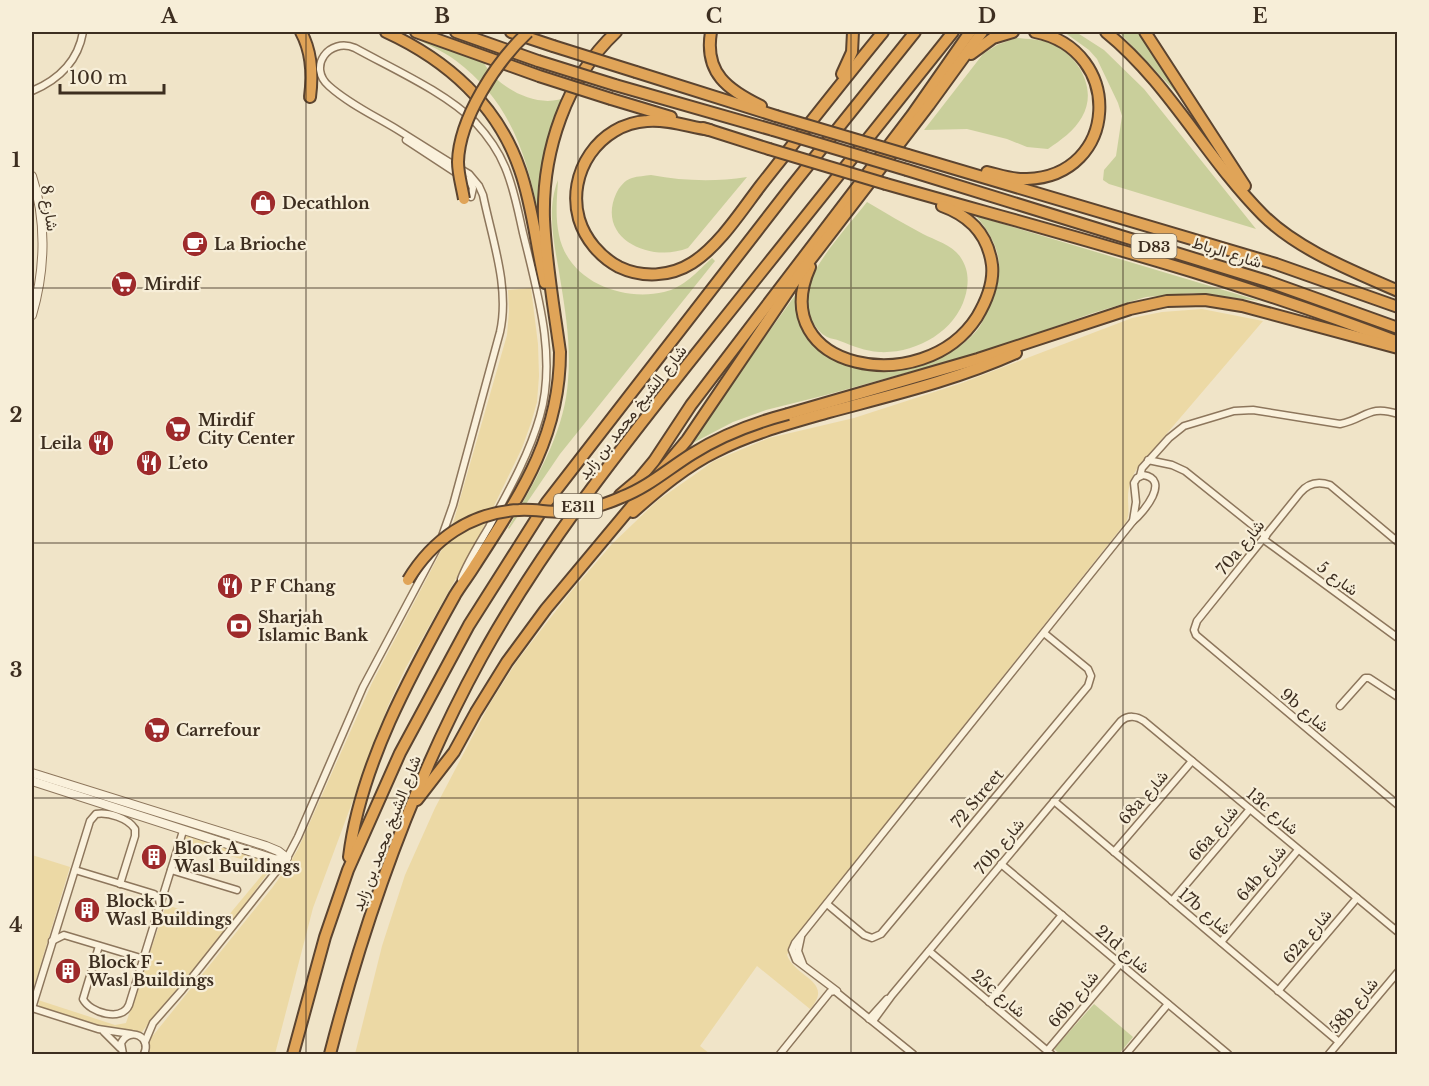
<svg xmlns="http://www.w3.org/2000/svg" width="1429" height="1086" viewBox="0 0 1429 1086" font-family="'Libre Baskerville',Vazirmatn,serif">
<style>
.green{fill:#c9cf9b}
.sand{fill:#ecd9a5}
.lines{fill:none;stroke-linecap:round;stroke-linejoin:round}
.minor-casing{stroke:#8d765c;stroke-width:9}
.tertiary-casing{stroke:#8d765c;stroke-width:10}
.motorway-casing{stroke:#5b4430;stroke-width:14}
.minor{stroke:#faf1dc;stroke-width:6}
.tertiary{stroke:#faf1dc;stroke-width:8}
.motorway{stroke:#e0a458;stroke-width:10}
.motorway-bridge-casing{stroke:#5b4430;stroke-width:14;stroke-linecap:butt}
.motorway-bridge{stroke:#e0a458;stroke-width:10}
.grid{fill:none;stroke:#3d2e20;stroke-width:1.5;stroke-opacity:0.55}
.labels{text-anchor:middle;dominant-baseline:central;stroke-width:4.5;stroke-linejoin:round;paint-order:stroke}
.shield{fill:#f7eed8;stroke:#756857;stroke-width:1.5}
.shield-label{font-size:15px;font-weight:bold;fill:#3d2e20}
.poi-label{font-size:16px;font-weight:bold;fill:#3d2e20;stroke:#f7eed8;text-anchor:start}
.street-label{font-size:16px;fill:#3d2e20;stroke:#f7eed8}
.neatline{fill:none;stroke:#3d2e20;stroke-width:2}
.grid-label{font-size:20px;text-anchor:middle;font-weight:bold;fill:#3d2e20}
</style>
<rect width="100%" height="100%" fill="#f0e4c8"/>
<g class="green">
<polygon points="1064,32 1076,32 1104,50 1144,89 1256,229 1109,184 1103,180 1104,170 1116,156 1122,116 1118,103 1097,59 1089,50"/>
<polygon points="1119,32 1139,32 1184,101"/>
<path d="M415,34L484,63C498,89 541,111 568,96C546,134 538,172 539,216C526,153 510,101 455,60C443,51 428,45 415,38Z"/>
<path d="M1016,38C1028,39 1041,39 1052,44C1079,56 1098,90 1082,117C1074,131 1061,140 1048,149L1027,147L1007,139L967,129L924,130L983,54L997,45Z"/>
<path d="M651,175C684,181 714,182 747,177L688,248C651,263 596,239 616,194C619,187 625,180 632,178C638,176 645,176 651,175Z"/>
<path d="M558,180C557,198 555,217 559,235C568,281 622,302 664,292C683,288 698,271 712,258L715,261L560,454L509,529L508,528C534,483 565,433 568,380C571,348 566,315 561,284C556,250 545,213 558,180Z"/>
<path d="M867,202C886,213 904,224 923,234C935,240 954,246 961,258C969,270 969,284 965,297C955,332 915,354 879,352C865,351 853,346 840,341C836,339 831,339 827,337C811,328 804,305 808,288C815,261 850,224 867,202Z"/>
<path d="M976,216L1260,301L1193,293L1146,297L1093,313L989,350L826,395L766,410L733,422L687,446L796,294C795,312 798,322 809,336C848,390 940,376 978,329C984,321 988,309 992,300C1005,265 1000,245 976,216Z"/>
<polygon points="1094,1004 1133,1037 1119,1054 1060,1054 1054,1049"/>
</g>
<g class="sand">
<polygon points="531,288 538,344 539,376 537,402 531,423 522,448 477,541 405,669 388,706 313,908 275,1054 138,1054 272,888 288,866 298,849 372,683 450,534 507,335 509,311 508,290"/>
<path d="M1202,309L1263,321L1139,466C1132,475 1128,486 1128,498C1128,507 1130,514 1126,522L795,937L787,955C795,978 835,981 810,1009L757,966L700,1046L710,1054H355L382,946L405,875L435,808L489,705L517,661L569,594L612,544L657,501L714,461L769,438L854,418L962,383L1132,318L1162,312Z"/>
<polygon points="186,833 275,863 235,918 137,1038 42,1009 39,1006 38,1000 115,1025 126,1023 166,905 223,922 262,875 261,865 184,842"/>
<polygon points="32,855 70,867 32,993"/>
</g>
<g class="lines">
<g class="minor-casing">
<g id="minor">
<path d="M32,91C58,80 78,61 83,32"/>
<polyline points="406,140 470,182 473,188 471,197"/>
<polyline points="1148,460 1172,465 1185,471 1266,536"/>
<path d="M1143,475C1171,479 1144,512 1133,521L1136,502L1134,483L1137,478Z"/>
<path d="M1140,476L1142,468L1169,438L1184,426L1234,411L1253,410L1340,424C1366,419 1368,404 1398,414"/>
<path d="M441,539L453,505L500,332C510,288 492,239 483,195L479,186L469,174C445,160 422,145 398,130C375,116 349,104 329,86C307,67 329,37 355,48C393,69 445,92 475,122C487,135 498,150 505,167C514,188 518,211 523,233C537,291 557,357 540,416C529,455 508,492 489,527C479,544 468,561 461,579"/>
<polyline points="1263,539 1398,638"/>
<path d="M1398,542L1330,485C1318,481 1308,483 1300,493L1197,621L1194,630L1196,635L1398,805"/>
<polyline points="1340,706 1365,678 1369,678 1398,697"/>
<polyline points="1054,801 1339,1042"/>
<polyline points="1114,852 1192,761"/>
<polyline points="1001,864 1228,1054"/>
<polyline points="75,870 154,894 159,899 160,905"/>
<polyline points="171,870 237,890"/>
<polyline points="1172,901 1250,809"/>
<polyline points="827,904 864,935 872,938 881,934 1088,686 1091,676 1088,669 1044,633"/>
<polyline points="801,937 798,951 803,964"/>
<polyline points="52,941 64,935 144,959"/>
<polyline points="1221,942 1298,850"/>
<path d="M99,946L83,999C90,1013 122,1022 129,1005L183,831"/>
<polyline points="929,951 1051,1054"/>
<polyline points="837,991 796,960 792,950 795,943 1133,521"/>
<polyline points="1278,991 1357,898"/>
<polyline points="989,1002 1062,915"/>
<path d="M32,1008L90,821L96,814C108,812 128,818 135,829V836L120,884"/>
<polyline points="32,1008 98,1029 131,1034"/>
<polyline points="869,1019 887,999"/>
<path d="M873,1021L892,995L1121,721C1128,715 1137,716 1144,721L1398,932"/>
<polyline points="104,1032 120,1048"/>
<polyline points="145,1042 153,1023 182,990 287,858 298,837 363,687 437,548"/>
<polyline points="1047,1051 1120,964"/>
<path d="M123,1054L121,1043C130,1026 152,1037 144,1054"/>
<polyline points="780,1054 830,992 835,991 913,1054"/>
<polyline points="1126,1054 1168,1004"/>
<polyline points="1329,1054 1398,972"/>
</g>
</g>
<g class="tertiary-casing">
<g id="tertiary">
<path d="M32,176C47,221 45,271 32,315"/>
<polyline points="32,773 266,846 278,851 287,858"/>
<polyline points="32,781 274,859 286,860"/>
</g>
</g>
<g class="motorway-casing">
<g id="motorway">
<path d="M301,32C312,52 313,74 310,97"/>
<path d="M386,32C447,60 498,105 520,170C533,207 536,246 545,283"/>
<polyline points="416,32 539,76"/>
<polyline points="456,32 538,61"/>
<polyline points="511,32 553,46"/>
<path d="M711,32C704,73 728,90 761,106"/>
<path d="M1106,32C1169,83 1206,158 1263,215C1298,250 1353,271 1398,291"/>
<polyline points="1145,32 1245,186"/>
<polyline points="971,54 993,38 1013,32"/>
<polyline points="636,72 776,116"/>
<polyline points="842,74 852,52 853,32"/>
<polyline points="615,85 773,130"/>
<polyline points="611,99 671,117"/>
<polyline points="703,128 769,149"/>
<path d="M710,130C689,127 668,119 647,121C599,124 566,173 579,219C585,239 600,257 619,267C642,278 670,277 692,263C719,246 742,210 761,185C802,133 842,82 883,32"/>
<polyline points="908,155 1276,264 1398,307"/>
<polyline points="907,170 1267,281 1398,328"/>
<path d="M987,172C1000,175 1013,180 1027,179C1119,176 1125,50 1035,32"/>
<path d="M886,184C1058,233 1231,277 1398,342"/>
<path d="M810,267C764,369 923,401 977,317C986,302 994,283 992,265C988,234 970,216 942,206"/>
<polyline points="788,414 978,359 1130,309 1167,301 1205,300 1242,306 1398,348"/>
<polyline points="620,495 639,479 654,461 691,405 912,115 970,32"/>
<path d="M633,512C659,489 686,466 717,451C752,433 791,423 829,412C892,395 956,380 1016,353"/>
<polyline points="417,800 454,752 476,712 507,662 546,609 687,440 801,272 929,105 982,32"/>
<path d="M349,857C360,766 411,674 455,595C461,585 469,575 475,565C520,495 560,438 560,352C554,308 546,264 544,219C542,152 566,79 616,32"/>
<polyline points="293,1054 325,937 348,870 400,753 469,625 547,502 791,187 915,32"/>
<path d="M330,1054C365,918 413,782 481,658C541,549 618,452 695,355C781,247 867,139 953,32"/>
</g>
</g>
<use href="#minor" class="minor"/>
<use href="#tertiary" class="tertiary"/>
<use href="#motorway" class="motorway"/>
<g class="motorway-bridge-casing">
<g id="motorway-bridge">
<polyline points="553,46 636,72"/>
<polyline points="538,61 615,85"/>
<polyline points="539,76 611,99"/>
<polyline points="776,116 908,155"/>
<polyline points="773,130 907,170"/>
<polyline points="769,149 886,184"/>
<path d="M464,199C462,187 458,174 458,162C459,118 497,61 528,32"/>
<path d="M408,580C432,540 471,512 519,510C533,509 546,512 560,512C582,512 602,506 622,497C648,487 668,469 692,454C722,435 754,423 788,414"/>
</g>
</g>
<use href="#motorway-bridge" class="motorway-bridge"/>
</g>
<path class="grid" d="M306,32V1054M578,32V1054M851,32V1054M1123,32V1054M32,288H1398M32,543H1398M32,798H1398"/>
<defs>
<g id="shop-disc" transform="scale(1.35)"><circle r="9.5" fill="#9e2a2b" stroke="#f7eed8"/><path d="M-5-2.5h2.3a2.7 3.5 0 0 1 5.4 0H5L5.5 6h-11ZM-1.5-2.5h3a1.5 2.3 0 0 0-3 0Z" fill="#fff"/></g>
<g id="cafe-disc" transform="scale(1.35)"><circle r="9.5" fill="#9e2a2b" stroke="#f7eed8"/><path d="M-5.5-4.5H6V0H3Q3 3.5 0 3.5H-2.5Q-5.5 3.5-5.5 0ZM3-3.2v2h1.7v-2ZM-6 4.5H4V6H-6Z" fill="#fff"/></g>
<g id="supermarket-disc" transform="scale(1.35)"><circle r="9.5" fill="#9e2a2b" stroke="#f7eed8"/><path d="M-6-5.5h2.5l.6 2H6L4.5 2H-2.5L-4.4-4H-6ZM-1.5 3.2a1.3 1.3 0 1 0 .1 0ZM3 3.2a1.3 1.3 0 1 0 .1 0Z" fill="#fff"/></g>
<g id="restaurant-disc" transform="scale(1.35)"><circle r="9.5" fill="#9e2a2b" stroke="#f7eed8"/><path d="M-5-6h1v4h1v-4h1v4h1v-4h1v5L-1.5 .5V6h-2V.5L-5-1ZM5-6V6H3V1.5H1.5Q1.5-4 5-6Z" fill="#fff"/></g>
<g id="bank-disc" transform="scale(1.35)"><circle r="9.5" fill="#9e2a2b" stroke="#f7eed8"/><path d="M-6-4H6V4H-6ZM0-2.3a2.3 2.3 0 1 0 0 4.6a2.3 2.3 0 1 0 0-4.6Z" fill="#fff"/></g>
<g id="building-disc" transform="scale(1.35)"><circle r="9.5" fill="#9e2a2b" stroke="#f7eed8"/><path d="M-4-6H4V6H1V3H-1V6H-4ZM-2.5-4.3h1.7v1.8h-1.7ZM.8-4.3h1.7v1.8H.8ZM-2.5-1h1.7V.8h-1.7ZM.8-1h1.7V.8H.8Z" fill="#fff"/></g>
</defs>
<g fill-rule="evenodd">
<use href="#shop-disc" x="263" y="203"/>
<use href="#cafe-disc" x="195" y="244"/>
<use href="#supermarket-disc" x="124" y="284"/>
<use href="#supermarket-disc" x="178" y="429"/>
<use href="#restaurant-disc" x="101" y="443"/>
<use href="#restaurant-disc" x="149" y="463"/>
<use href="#restaurant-disc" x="230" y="586"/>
<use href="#bank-disc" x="239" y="626"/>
<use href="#supermarket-disc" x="157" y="730"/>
<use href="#building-disc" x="154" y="857"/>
<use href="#building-disc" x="87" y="910"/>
<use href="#building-disc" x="68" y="971"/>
</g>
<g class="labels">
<g class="shield">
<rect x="1131.5" y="234" width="45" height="24" rx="4.5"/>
<rect x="554" y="494" width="48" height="24" rx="4.5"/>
</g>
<g class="shield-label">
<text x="1154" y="246">D83</text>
<text x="578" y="506">E311</text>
</g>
<g class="poi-label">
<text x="282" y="203">Decathlon</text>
<text x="214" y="244">La Brioche</text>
<text x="144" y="284">Mirdif</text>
<text x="198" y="420">Mirdif<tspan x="198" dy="18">City Center</tspan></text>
<text x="82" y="443" text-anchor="end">Leila</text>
<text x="168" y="463">L’eto</text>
<text x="250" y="586">P F Chang</text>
<text x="258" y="617">Sharjah<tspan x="258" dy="18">Islamic Bank</tspan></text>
<text x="176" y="730">Carrefour</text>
<text x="174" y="848">Block A -<tspan x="174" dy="18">Wasl Buildings</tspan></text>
<text x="106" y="901">Block D -<tspan x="106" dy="18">Wasl Buildings</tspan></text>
<text x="88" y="962">Block F -<tspan x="88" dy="18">Wasl Buildings</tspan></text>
</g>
<g class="street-label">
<text transform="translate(50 208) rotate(82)">شارع 8</text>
<text transform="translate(1227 252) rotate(17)">شارع الرباط</text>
<text transform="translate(632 412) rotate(-52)">شارع الشيخ محمد بن زايد</text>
<text transform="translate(1240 547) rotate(-51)">70a شارع</text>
<text transform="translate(1338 578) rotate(36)">شارع 5</text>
<text transform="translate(1305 710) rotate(40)">9b شارع</text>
<text transform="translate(1143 797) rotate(-49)">68a شارع</text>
<text transform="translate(977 798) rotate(-50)">72 Street</text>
<text transform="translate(1273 811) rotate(40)">13c شارع</text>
<text transform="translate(386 833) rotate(-69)">شارع الشيخ محمد بن زايد</text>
<text transform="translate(1213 833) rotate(-50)">66a شارع</text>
<text transform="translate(999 846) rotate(-50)">70b شارع</text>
<text transform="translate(1261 873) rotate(-50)">64b شارع</text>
<text transform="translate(1205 911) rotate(40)">17b شارع</text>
<text transform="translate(1307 936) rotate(-50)">62a شارع</text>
<text transform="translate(1123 949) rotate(40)">21d شارع</text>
<text transform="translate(999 993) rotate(40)">25c شارع</text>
<text transform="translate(1073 999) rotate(-50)">66b شارع</text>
<text transform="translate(1353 1005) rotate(-50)">58b شارع</text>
</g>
</g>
<rect width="1429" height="1086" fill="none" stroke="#f7eed8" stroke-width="66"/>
<path d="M60 84v9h104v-9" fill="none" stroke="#3d2e20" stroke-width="3"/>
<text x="69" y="84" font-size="18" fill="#3d2e20" stroke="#f7eed8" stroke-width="4.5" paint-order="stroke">100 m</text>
<rect x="33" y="33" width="1363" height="1020" class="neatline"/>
<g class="grid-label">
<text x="169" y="23">A</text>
<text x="442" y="23">B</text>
<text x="714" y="23">C</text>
<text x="987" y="23">D</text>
<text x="1260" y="23">E</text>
<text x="16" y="167">1</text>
<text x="16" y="422">2</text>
<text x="16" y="677">3</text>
<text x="16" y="932">4</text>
</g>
</svg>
